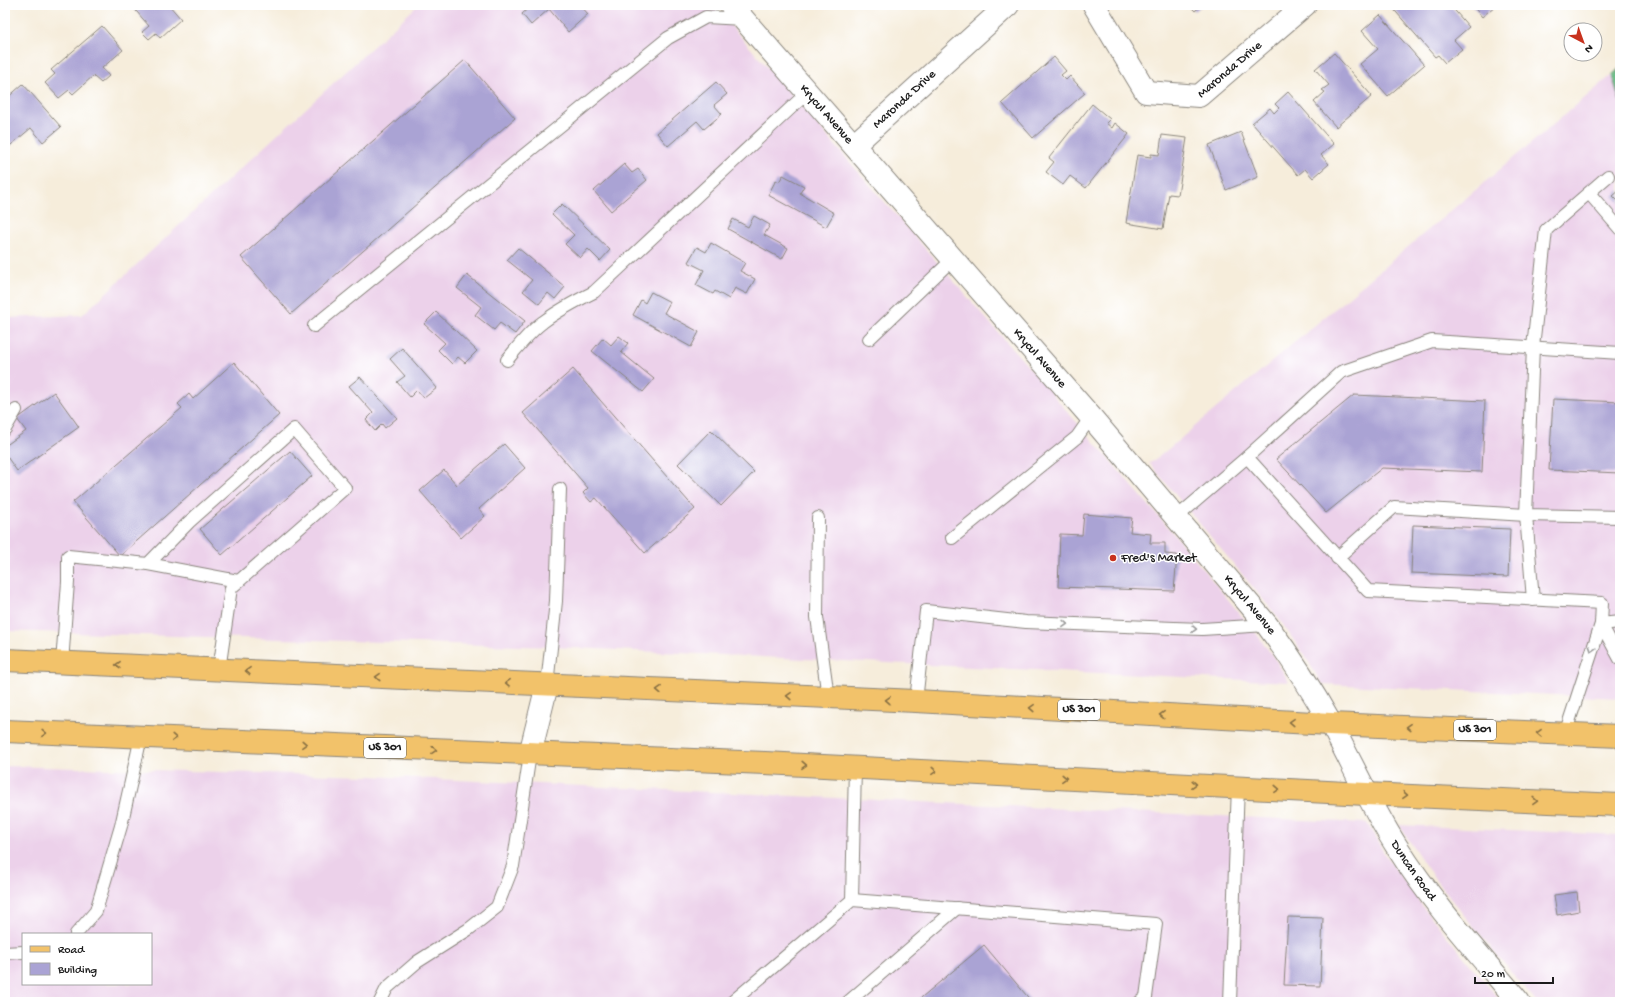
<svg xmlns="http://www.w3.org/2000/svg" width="1625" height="1007" viewBox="0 0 1625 1007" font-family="'Gochi Hand',sans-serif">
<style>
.built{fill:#ecd1ea;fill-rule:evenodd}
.forest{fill:#70be89;stroke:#466d52}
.building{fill:#aaa3d4}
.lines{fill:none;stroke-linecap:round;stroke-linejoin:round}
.service-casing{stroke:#89847c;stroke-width:14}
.minor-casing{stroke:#89847c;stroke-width:24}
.tertiary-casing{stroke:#89847c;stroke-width:24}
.primary-casing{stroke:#89847c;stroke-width:24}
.service{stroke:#fff;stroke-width:12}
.minor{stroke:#fff;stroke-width:22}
.tertiary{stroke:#fff;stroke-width:22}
.primary{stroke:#f2c26a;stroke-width:22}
.oneway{stroke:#999}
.oneway2{stroke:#876f43}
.poi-dot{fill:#c8321e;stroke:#fff;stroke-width:1.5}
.labels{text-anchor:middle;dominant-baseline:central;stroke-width:3;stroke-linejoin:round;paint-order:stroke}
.shield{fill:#fff;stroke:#606060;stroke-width:1}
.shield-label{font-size:12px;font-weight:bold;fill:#1c1c1c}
.street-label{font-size:13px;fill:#1c1c1c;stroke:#fff}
.poi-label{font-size:13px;fill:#1c1c1c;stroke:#fff;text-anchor:start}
</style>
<rect width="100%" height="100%" fill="#fff"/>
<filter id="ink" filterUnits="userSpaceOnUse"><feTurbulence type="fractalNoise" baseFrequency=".025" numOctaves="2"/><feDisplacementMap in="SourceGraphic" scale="8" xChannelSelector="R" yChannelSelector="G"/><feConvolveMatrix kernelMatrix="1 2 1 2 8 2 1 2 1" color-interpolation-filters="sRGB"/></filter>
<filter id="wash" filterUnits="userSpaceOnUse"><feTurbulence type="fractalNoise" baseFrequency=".012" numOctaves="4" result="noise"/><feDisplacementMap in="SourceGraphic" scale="16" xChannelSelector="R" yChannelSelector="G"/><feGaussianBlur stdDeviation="0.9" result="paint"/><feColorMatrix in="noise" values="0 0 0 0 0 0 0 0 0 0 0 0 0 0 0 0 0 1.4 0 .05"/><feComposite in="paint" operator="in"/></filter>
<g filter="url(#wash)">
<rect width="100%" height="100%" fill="#f6eddb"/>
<g class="built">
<polygon points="418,5 713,5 1167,526 1256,633 1277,662 1289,682 553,647 5,631 5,318 82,315"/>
<polygon points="1612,75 1620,102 1620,698 1322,684 1306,658 1277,616 1149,463 1154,461"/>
<path d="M5,766L370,776L1367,823L1384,853L1423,907L1501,1002H5ZM23,934H151V984H23Z"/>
<polygon points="1399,825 1620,835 1620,1002 1536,1002 1453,902 1427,868"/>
</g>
<polygon class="forest" points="1620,68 1620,102 1612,75"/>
<g id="blocks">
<g class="building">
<polygon points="131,5 169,5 181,19 160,38 156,33 149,39 142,32 149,26"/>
<polygon points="532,5 580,5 588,14 568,32 549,9 531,25 522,14"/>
<polygon points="1189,5 1202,5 1195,11"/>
<polygon points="1390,5 1450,5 1469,27 1454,40 1462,49 1445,63 1438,55 1435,57"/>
<polygon points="1472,5 1496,5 1482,17"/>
<polygon points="1380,15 1424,65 1388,96 1360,64 1378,49 1362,31"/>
<polygon points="102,26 123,50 102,68 109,76 101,83 93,76 73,94 69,90 59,98 45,83 55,74 51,70"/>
<polygon points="1334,53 1372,96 1336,127 1314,102 1325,92 1322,90 1329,85 1315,69"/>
<polygon points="1054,57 1066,71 1061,75 1066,80 1070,76 1085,93 1033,138 1002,103"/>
<polygon points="465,60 515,118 291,314 241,257"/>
<polygon points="716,82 727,94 714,105 722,114 704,129 697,121 668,146 657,133"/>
<polygon points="23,84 61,127 43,142 31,128 5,150 5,100"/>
<polygon points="1288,92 1334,144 1321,155 1329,164 1313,178 1305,169 1298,175 1252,123 1270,108 1274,113 1279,108 1275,104"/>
<polygon points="1092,104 1110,119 1106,123 1112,128 1115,123 1129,134 1086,188 1070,176 1063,185 1046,172 1054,162 1049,158"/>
<polygon points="1241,132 1258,177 1226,190 1209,145"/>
<polygon points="1162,135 1187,138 1178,195 1169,194 1163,229 1126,223 1137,155 1151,157 1151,154 1159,155"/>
<polygon points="624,164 632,173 638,169 647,180 611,211 594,191"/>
<polygon points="783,175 804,186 800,193 834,213 826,227 768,195 776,180 779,182"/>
<polygon points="1620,190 1620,203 1613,196"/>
<polygon points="562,204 610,250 600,261 588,249 580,258 565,244 574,235 552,214"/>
<polygon points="754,216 770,225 764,235 788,248 782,259 728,229 733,219 748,227"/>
<polygon points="711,243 745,263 740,271 755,279 747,294 735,288 729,299 715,291 713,294 696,285 704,270 688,262 697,247 706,252"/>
<polygon points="518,248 565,287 555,299 548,293 539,304 523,291 532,280 507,260"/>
<polygon points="467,275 525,321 515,334 500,323 494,330 475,315 481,307 457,288"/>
<polygon points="651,292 670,302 664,313 699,332 691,347 633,315 641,300 645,303"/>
<polygon points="436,312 477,351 465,363 458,357 452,364 438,350 445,343 424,324"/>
<polygon points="619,336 628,343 621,352 654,379 643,392 592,351 603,338 611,345"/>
<polygon points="402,348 437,388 424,398 417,390 410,397 397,382 405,376 390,359"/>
<polygon points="234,362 279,415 120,556 73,502 182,408 178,404 189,394 193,399"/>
<polygon points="573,369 695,509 645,553 596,498 591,502 583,493 588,488 523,413"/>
<polygon points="360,377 397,418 385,428 382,424 375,431 366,420 373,413 349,386"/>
<polygon points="54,392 79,427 17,471 5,454 5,446 26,431 17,419"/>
<polygon points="1354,395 1485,401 1482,472 1382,468 1326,513 1276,459"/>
<polygon points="1553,399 1620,402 1620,473 1549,470"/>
<polygon points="711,430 754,472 721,506 678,464"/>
<polygon points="504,444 525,468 479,509 485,516 461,538 420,491 444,470 457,485"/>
<polygon points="290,451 312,476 222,555 200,529"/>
<polygon points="1084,514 1132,518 1130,532 1151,534 1150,543 1165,543 1165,554 1177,555 1174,591 1058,587 1060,534 1082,535"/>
<polygon points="1413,525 1510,529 1508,577 1411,573"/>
<polygon points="1577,892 1579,911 1557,915 1554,895"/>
<polygon points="1288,917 1323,918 1320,986 1284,985"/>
<polygon points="984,945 1032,1002 916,1002"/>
</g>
</g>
</g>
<g filter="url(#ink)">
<use href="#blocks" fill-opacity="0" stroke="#89847c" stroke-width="1"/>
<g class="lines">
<g class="service-casing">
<g id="service">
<polyline points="1589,193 1620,229"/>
<polyline points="314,326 668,38 706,17 743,19"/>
<polyline points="869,339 954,258"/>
<path d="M507,360C518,347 529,332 543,322C559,310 576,301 594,292L808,92"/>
<polyline points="5,429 16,410"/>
<polyline points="1247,457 1341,372 1432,341 1620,353"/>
<polyline points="1177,517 1247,457 1368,591 1602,603 1601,624 1620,622"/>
<polyline points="818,518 817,617 828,697"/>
<polyline points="952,538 1077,437 1091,417"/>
<polyline points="1337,558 1394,507 1526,515 1620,517"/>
<polyline points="148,564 238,581"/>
<polyline points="1533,600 1526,515 1533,347 1546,230 1608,176"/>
<polyline points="62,663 68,582 68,556 148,564 189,522 294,429 345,488 231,588 219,670"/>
<polyline points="547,685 556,601 560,489"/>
<polyline points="916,701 926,611 1026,622 1174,628 1202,629 1267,625"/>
<polyline points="1565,734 1601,624 1620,659"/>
<polyline points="852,900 855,767"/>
<polyline points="76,934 96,911 121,826 141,737"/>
<polyline points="5,953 23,952"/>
<polyline points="380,1002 387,988 417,962 469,929 497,907 513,866 530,754"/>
<polyline points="732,1002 852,900 1156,924 1146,997 1140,1002"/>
<polyline points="848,1002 957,908"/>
<polyline points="1230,1002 1238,786"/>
</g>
</g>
<g class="minor-casing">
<g id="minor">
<path id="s1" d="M1094,5L1146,92L1199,96L1305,5"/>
<path id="s2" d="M854,145L1008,5"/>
<polyline points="530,754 547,685"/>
</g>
</g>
<g class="tertiary-casing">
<g id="tertiary">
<path id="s3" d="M731,5L1091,417L1267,625C1290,656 1312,690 1331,724C1353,765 1372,808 1397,847C1432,903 1477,952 1519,1002"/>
</g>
</g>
<g class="primary-casing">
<g id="primary">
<polyline points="5,660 916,701 1330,724 1620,736"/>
<polyline points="5,731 765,763 1366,794 1620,805"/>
</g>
</g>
<use href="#service" class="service"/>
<use href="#minor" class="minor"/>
<use href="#tertiary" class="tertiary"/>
<use href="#primary" class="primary"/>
</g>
<defs><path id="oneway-chevron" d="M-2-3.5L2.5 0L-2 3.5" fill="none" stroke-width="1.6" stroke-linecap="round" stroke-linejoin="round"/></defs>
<g class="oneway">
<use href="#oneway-chevron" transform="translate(1065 624) rotate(2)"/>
<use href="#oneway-chevron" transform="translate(1194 629) rotate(2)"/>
<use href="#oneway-chevron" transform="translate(1592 649) rotate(108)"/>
</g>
<g class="oneway2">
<use href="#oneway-chevron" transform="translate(118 665) rotate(-178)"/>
<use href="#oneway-chevron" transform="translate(248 671) rotate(-177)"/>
<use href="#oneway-chevron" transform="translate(378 677) rotate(-177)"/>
<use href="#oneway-chevron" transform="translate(508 683) rotate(-177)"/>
<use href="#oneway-chevron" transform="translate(659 690) rotate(-177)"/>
<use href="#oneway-chevron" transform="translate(789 696) rotate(-177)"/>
<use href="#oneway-chevron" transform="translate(888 700) rotate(-177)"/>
<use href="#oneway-chevron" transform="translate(1032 708) rotate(-177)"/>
<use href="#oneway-chevron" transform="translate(1162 715) rotate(-177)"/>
<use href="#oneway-chevron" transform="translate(1292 722) rotate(-177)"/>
<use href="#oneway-chevron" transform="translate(1409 727) rotate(-177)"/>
<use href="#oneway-chevron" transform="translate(44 733) rotate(2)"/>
<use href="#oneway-chevron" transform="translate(1539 733) rotate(-178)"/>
<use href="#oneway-chevron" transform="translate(174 738) rotate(3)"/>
<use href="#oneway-chevron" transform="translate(304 744) rotate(3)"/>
<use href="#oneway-chevron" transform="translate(434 750) rotate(3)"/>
<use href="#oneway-chevron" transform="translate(804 765) rotate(3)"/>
<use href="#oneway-chevron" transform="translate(934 771) rotate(3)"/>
<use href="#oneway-chevron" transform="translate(1064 778) rotate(3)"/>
<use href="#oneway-chevron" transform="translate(1194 784) rotate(3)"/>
<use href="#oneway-chevron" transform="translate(1277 789) rotate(3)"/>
<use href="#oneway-chevron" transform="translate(1405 795) rotate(3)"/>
<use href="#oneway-chevron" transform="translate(1535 801) rotate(2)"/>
</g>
</g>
<circle class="poi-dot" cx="1113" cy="558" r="4"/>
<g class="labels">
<g class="shield">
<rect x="1058" y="700" width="42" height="20" rx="3"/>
<rect x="1454" y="720" width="42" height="20" rx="3"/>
<rect x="364" y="738" width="42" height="20" rx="3"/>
</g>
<g class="shield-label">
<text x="1079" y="710">US 301</text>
<text x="1475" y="730">US 301</text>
<text x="385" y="748">US 301</text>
</g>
<g class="street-label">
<text stroke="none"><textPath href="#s1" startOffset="195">Maronda Drive</textPath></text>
<text stroke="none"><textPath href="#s2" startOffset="68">Maronda Drive</textPath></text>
<text stroke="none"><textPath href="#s3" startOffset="145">Krycul Avenue</textPath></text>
<text stroke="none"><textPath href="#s3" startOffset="469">Krycul Avenue</textPath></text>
<text stroke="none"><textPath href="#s3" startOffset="793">Krycul Avenue</textPath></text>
<text stroke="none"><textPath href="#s3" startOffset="1106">Duncan Road</textPath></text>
</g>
<g class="poi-label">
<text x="1121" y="558">Fred's Market</text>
</g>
</g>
<rect width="1625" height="1007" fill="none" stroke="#fff" stroke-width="20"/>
<rect x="22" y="933" width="130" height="52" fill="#ffffff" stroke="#a4a4a4"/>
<rect x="30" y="946" width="20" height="6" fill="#f2c26a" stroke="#a4a4a4"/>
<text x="58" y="953" font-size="12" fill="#1c1c1c">Road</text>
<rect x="30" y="963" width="20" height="12" fill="#aaa3d4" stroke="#a4a4a4"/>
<text x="58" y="973" font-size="12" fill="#1c1c1c">Building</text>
<g transform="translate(1583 42) rotate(139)"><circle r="19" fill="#ffffff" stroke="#a4a4a4"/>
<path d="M0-3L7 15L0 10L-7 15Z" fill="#c8321e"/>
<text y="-6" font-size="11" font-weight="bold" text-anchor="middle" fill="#1c1c1c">N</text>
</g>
<path d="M1475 977v6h78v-6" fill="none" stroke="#1c1c1c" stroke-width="2"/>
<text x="1481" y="977" font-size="12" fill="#1c1c1c" stroke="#ffffff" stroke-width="3" paint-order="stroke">20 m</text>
</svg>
